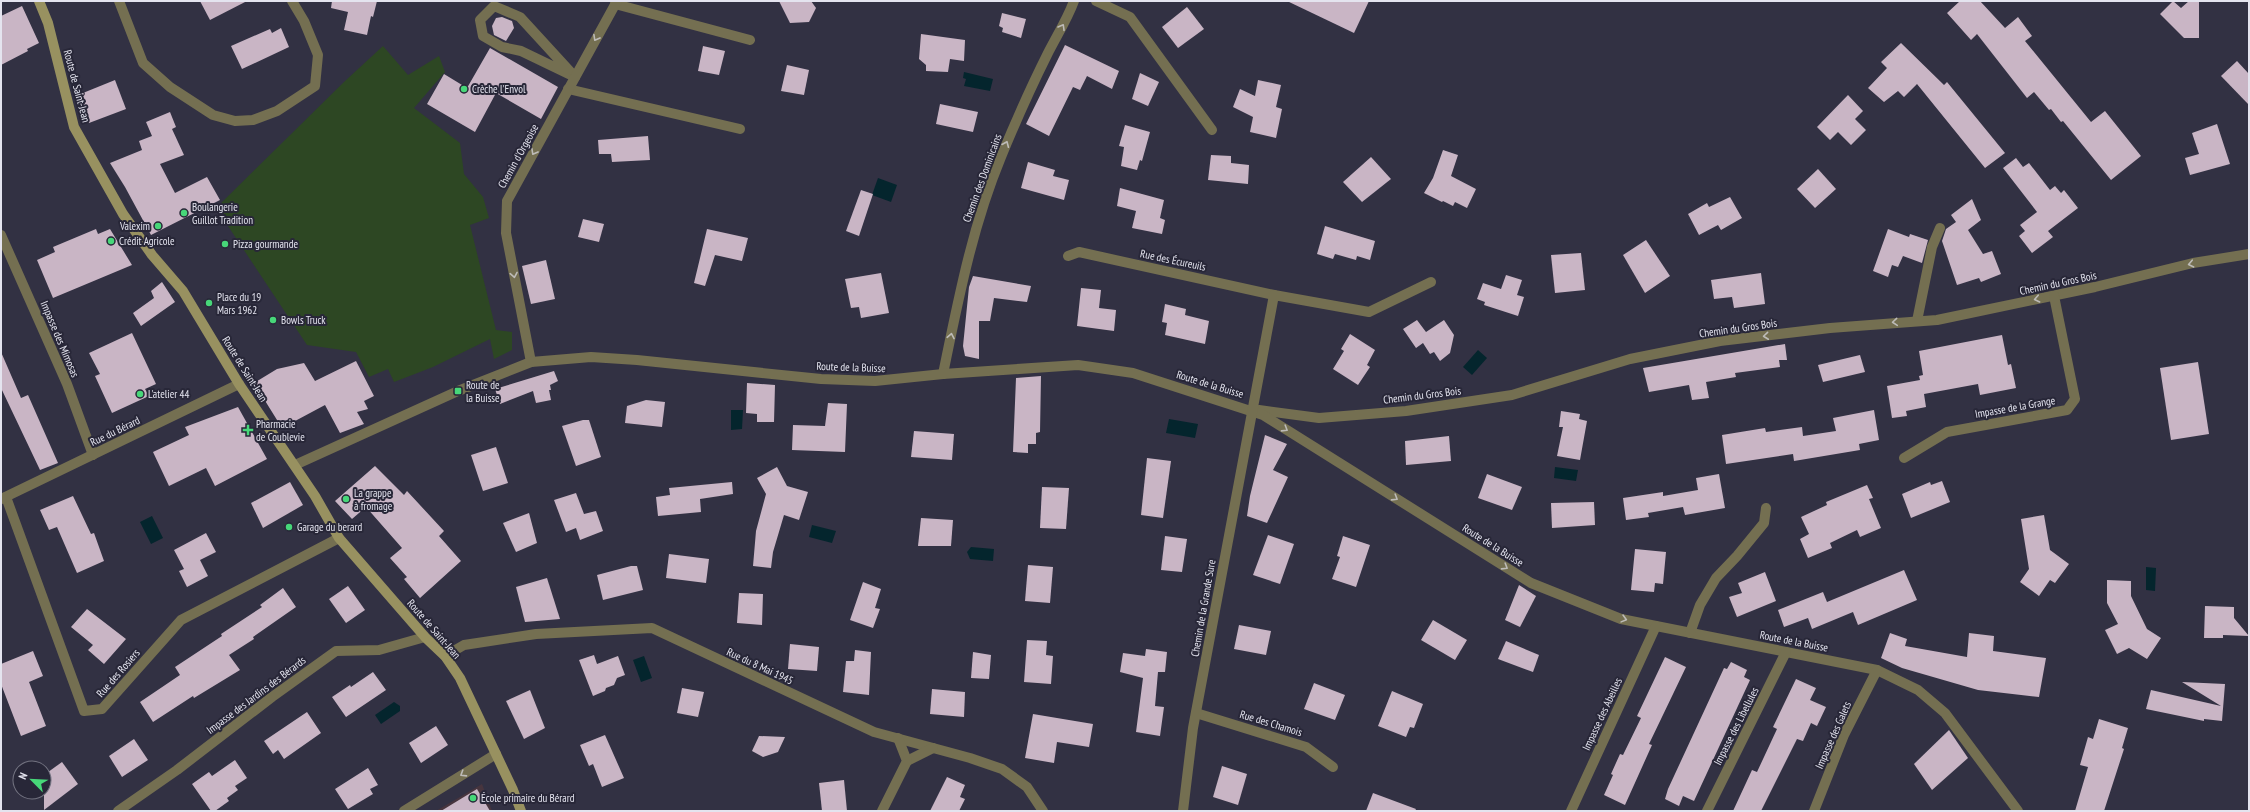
<svg xmlns="http://www.w3.org/2000/svg" width="2250" height="812" viewBox="0 0 2250 812" font-family="'PT Sans Narrow',sans-serif">
<style>
.education{fill:#47353e}
.green{fill:#2d4723}
.water{fill:#04252d}
.building{fill:#c9b5c5}
.lines{fill:none;stroke-linecap:round;stroke-linejoin:round}
.service{stroke:#746f51;stroke-width:10}
.minor{stroke:#746f51;stroke-width:10}
.secondary{stroke:#989160;stroke-width:10}
.oneway{stroke:#bdbbb8}
.poi-dot{fill:#47d779;stroke:#282738;stroke-width:1.5}
.labels{text-anchor:middle;dominant-baseline:central;stroke-width:4;stroke-linejoin:round;paint-order:stroke}
.street-label{font-size:11px;fill:#e4e4ef;stroke:#282738}
.poi-label{font-size:11px;fill:#e4e4ef;stroke:#282738;text-anchor:start}
</style>
<rect width="100%" height="100%" fill="#323143"/>
<polygon class="education" points="482,784 492,811 436,811"/>
<polygon class="green" points="383,46 408,75 439,56 445,72 414,108 460,143 464,174 483,197 489,218 470,225 496,330 512,332 512,350 494,359 490,339 433,367 394,382 388,369 369,377 356,352 307,345 216,208 345,81"/>
<g class="water">
<polygon points="964,72 993,79 990,91 964,86 966,79 963,78"/>
<polygon points="878,178 897,185 891,202 872,195"/>
<polygon points="1478,350 1487,358 1472,375 1463,367"/>
<polygon points="731,410 743,410 742,429 731,430"/>
<polygon points="1169,419 1198,424 1195,438 1166,433"/>
<polygon points="1555,467 1578,470 1576,481 1554,478"/>
<polygon points="152,516 163,538 151,544 140,522"/>
<polygon points="812,525 836,531 832,543 809,537"/>
<polygon points="971,547 994,549 993,561 970,559 967,552"/>
<polygon points="2146,567 2156,568 2155,591 2146,590"/>
<polygon points="644,656 652,678 641,682 633,660"/>
<polygon points="394,702 400,706 400,711 381,724 375,715"/>
</g>
<g class="building">
<polygon points="200,1 247,1 210,20"/>
<polygon points="332,1 377,1 373,17 371,16 367,35 344,30 348,12 331,8"/>
<polygon points="779,1 811,1 816,8 809,22 790,23"/>
<polygon points="1287,1 1369,1 1354,33"/>
<polygon points="1960,1 1980,1 2005,28 2018,17 2032,36 2025,41 2091,122 2105,111 2141,156 2111,180 2063,121 2061,122 2051,109 2049,110 2034,92 2027,98 1977,34 1971,40 1947,13"/>
<polygon points="2173,1 2181,8 2189,1 2199,1 2199,38 2184,38 2160,14"/>
<polygon points="22,6 39,43 27,49 28,51 1,65 1,16"/>
<polygon points="1187,7 1204,29 1178,48 1162,27"/>
<polygon points="1002,13 1026,19 1021,38 1002,32 1003,28 999,26"/>
<polygon points="502,17 512,21 514,28 506,41 494,35 492,26 496,18"/>
<polygon points="281,28 289,47 242,69 231,46 270,29 272,33"/>
<polygon points="921,34 965,40 964,61 950,59 948,72 926,71 926,65 919,59"/>
<polygon points="1901,43 1944,85 1947,82 2005,153 1985,168 1917,84 1904,97 1898,91 1884,102 1868,88 1887,68 1881,62"/>
<polygon points="1065,45 1119,71 1112,89 1087,76 1080,90 1073,87 1049,136 1026,124"/>
<polygon points="703,46 725,51 719,75 698,71"/>
<polygon points="490,48 558,87 541,119 496,93 475,132 427,104 444,74 467,88"/>
<polygon points="2237,61 2249,74 2249,105 2221,76"/>
<polygon points="787,65 809,70 804,95 781,91"/>
<polygon points="1140,73 1159,82 1148,106 1132,99"/>
<polygon points="115,80 126,109 89,123 78,95"/>
<polygon points="1258,80 1281,85 1276,107 1282,109 1276,138 1250,132 1253,117 1233,107 1240,89 1255,96"/>
<polygon points="1848,95 1863,111 1855,119 1866,130 1851,145 1838,132 1830,140 1817,127"/>
<polygon points="940,104 978,112 973,132 936,124"/>
<polygon points="170,112 176,127 172,129 184,155 160,164 175,193 207,177 220,200 151,235 125,187 110,163 142,150 139,141 152,136 146,122"/>
<polygon points="2217,124 2230,164 2190,175 2185,158 2199,154 2192,133"/>
<polygon points="1125,125 1150,132 1142,161 1140,160 1137,170 1121,166 1124,147 1119,146"/>
<polygon points="648,136 650,160 612,162 611,154 599,154 598,140"/>
<polygon points="1443,150 1458,155 1451,176 1476,189 1467,208 1455,202 1453,206 1443,201 1442,202 1424,193 1433,178"/>
<polygon points="1211,155 1231,156 1231,163 1249,165 1248,184 1208,180"/>
<polygon points="1371,157 1391,179 1362,202 1343,182"/>
<polygon points="2016,158 2023,167 2029,163 2050,190 2055,186 2061,193 2064,190 2078,208 2048,231 2053,237 2032,253 2019,236 2025,231 2020,225 2037,212 2003,168"/>
<polygon points="1028,162 1055,170 1053,176 1069,180 1064,200 1021,188"/>
<polygon points="1818,169 1836,189 1815,208 1797,189"/>
<polygon points="1120,188 1164,200 1160,218 1165,220 1162,234 1132,228 1136,211 1117,206"/>
<polygon points="861,190 873,194 859,236 846,231"/>
<polygon points="1730,197 1742,218 1721,230 1718,225 1699,235 1688,214 1707,203 1709,207"/>
<polygon points="1972,199 1981,220 1968,230 1983,254 1992,251 2001,274 1981,282 1979,278 1957,285 1942,241 1946,229 1956,222 1951,215"/>
<polygon points="583,219 604,224 599,242 578,237"/>
<polygon points="1325,226 1375,241 1370,260 1357,256 1356,260 1335,254 1333,259 1317,254"/>
<polygon points="96,229 98,234 110,229 132,265 53,298 37,260 55,252 53,247"/>
<polygon points="707,229 748,238 742,261 715,255 705,286 694,283"/>
<polygon points="1888,229 1909,237 1910,234 1928,240 1922,263 1903,256 1898,267 1892,265 1888,277 1873,271"/>
<polygon points="1646,240 1670,276 1645,293 1623,255"/>
<polygon points="1581,253 1585,290 1555,293 1551,255"/>
<polygon points="546,260 555,299 531,304 522,266"/>
<polygon points="881,273 889,313 861,318 859,307 851,308 845,279"/>
<polygon points="1761,273 1765,304 1734,308 1732,297 1714,299 1711,280"/>
<polygon points="1506,275 1522,280 1517,295 1524,297 1518,316 1484,305 1485,302 1477,299 1483,283 1501,289"/>
<polygon points="973,276 1031,286 1027,302 994,298 990,321 979,321 979,359 965,356 963,346 969,287"/>
<polygon points="162,282 175,302 141,326 133,313 154,298 151,291"/>
<polygon points="1081,288 1101,290 1099,308 1116,310 1114,331 1077,326"/>
<polygon points="1165,304 1186,309 1185,315 1209,321 1205,344 1165,335 1167,323 1162,322"/>
<polygon points="1417,320 1426,332 1444,320 1454,335 1450,353 1440,361 1434,352 1430,354 1423,343 1416,348 1403,329"/>
<polygon points="132,333 156,384 145,389 149,396 112,413 95,376 100,374 89,353"/>
<polygon points="1350,334 1375,350 1367,365 1370,367 1358,385 1333,369 1344,351 1341,349"/>
<polygon points="2002,335 2008,365 2011,364 2016,388 1980,395 1978,384 1924,394 1926,407 1906,411 1907,416 1892,418 1887,386 1920,380 1919,376 1923,375 1919,351"/>
<polygon points="1785,344 1787,360 1779,360 1780,367 1735,373 1736,377 1706,382 1709,398 1692,400 1689,385 1649,392 1643,368"/>
<polygon points="1,352 21,398 28,395 58,463 40,470 1,388"/>
<polygon points="1860,355 1865,372 1823,382 1818,365"/>
<polygon points="356,361 374,396 364,401 368,409 357,412 364,424 340,433 325,405 282,428 254,383 277,369 304,363 315,381"/>
<polygon points="2198,362 2209,434 2171,440 2160,368"/>
<polygon points="554,371 558,381 550,385 551,390 549,390 551,400 536,403 533,391 500,404 495,389"/>
<polygon points="1041,376 1040,432 1036,433 1036,444 1028,444 1028,453 1013,452 1016,378"/>
<polygon points="747,383 775,385 774,422 757,422 757,414 746,413"/>
<polygon points="646,400 665,402 662,427 625,423 627,406"/>
<polygon points="828,403 847,404 845,452 792,450 793,425 825,426"/>
<polygon points="238,407 267,459 215,486 206,468 169,486 153,452 189,435 185,427"/>
<polygon points="1874,410 1879,440 1859,444 1860,450 1794,461 1793,454 1726,464 1722,435 1765,428 1766,432 1802,427 1803,436 1836,431 1833,418"/>
<polygon points="1561,411 1580,414 1579,419 1587,421 1580,460 1557,456 1563,427 1559,427"/>
<polygon points="583,420 589,420 601,457 576,466 562,426"/>
<polygon points="914,431 954,434 952,460 911,457"/>
<polygon points="1265,435 1287,444 1273,470 1288,477 1267,523 1247,516 1250,496"/>
<polygon points="1449,436 1451,461 1406,465 1405,441"/>
<polygon points="496,447 508,483 483,491 471,455"/>
<polygon points="1147,458 1171,461 1163,518 1141,515"/>
<polygon points="375,466 404,495 407,491 444,531 439,536 461,561 420,598 404,579 407,577 390,558 402,548 366,507 352,519 335,501"/>
<polygon points="777,467 787,486 808,492 799,520 784,515 773,552 771,568 753,566 756,531 766,494 757,478"/>
<polygon points="1487,474 1522,487 1512,510 1478,498"/>
<polygon points="1719,474 1725,508 1685,515 1683,507 1648,513 1649,517 1626,520 1623,498 1663,492 1663,496 1698,490 1696,478"/>
<polygon points="1942,481 1950,502 1911,518 1902,494 1930,482 1931,485"/>
<polygon points="290,482 303,505 263,528 251,503"/>
<polygon points="732,482 733,494 700,499 701,512 658,516 656,497 670,495 669,488"/>
<polygon points="1867,485 1873,498 1869,499 1881,528 1860,537 1857,530 1830,543 1832,548 1808,558 1800,539 1809,534 1801,517 1827,505 1826,502"/>
<polygon points="1042,487 1069,488 1066,529 1040,528"/>
<polygon points="576,493 584,514 596,511 603,531 580,540 576,528 566,532 554,500"/>
<polygon points="73,496 91,534 94,533 104,561 77,573 57,527 49,530 40,510"/>
<polygon points="1594,502 1595,525 1552,528 1551,503"/>
<polygon points="529,513 537,543 516,552 503,523"/>
<polygon points="2044,515 2050,550 2069,564 2055,583 2050,580 2039,596 2020,582 2029,569 2021,519"/>
<polygon points="921,518 953,520 951,546 918,546"/>
<polygon points="206,533 216,552 200,560 208,576 187,587 179,571 184,569 174,550"/>
<polygon points="1268,535 1294,544 1280,584 1253,575"/>
<polygon points="1165,536 1187,539 1182,572 1161,570"/>
<polygon points="1343,536 1370,545 1356,587 1332,579 1340,557 1337,556"/>
<polygon points="1635,549 1666,552 1663,584 1655,583 1654,592 1631,590"/>
<polygon points="669,554 709,559 706,583 666,578"/>
<polygon points="1028,565 1053,567 1050,603 1025,601"/>
<polygon points="631,566 637,566 643,590 603,600 597,575"/>
<polygon points="1904,570 1917,600 1858,625 1853,612 1812,629 1808,618 1784,627 1778,610 1823,592 1827,602"/>
<polygon points="1765,572 1776,601 1737,617 1729,597 1742,593 1738,583"/>
<polygon points="547,578 560,619 525,622 516,587"/>
<polygon points="2107,580 2131,581 2131,596 2147,629 2161,638 2147,659 2129,648 2117,654 2105,630 2118,624 2107,603"/>
<polygon points="863,582 881,589 875,608 880,609 873,628 850,620"/>
<polygon points="1519,585 1536,596 1520,627 1505,620"/>
<polygon points="348,586 365,610 346,623 329,599"/>
<polygon points="283,588 296,607 253,637 254,639 229,655 240,670 194,698 193,696 153,722 140,702 180,675 175,667 222,636 221,634 262,607 260,605"/>
<polygon points="739,593 763,594 762,625 737,623"/>
<polygon points="2205,606 2234,607 2234,618 2249,636 2223,635 2223,638 2204,638"/>
<polygon points="87,609 126,639 104,664 88,650 93,645 71,627"/>
<polygon points="1433,620 1467,640 1455,660 1421,640"/>
<polygon points="1239,625 1271,631 1266,655 1234,649"/>
<polygon points="1890,633 1907,639 1905,646 1967,657 1969,633 1994,636 1993,651 2046,658 2039,697 1978,690 1902,668 1881,658"/>
<polygon points="1027,640 1047,641 1046,655 1053,656 1051,684 1024,682"/>
<polygon points="1506,641 1539,655 1533,672 1498,659"/>
<polygon points="790,644 819,647 817,671 788,669"/>
<polygon points="1146,649 1167,652 1165,672 1158,672 1155,706 1164,707 1160,736 1136,732 1143,678 1120,672 1123,653 1145,656"/>
<polygon points="855,650 871,652 869,695 843,692 846,661 854,661"/>
<polygon points="33,651 43,676 29,682 46,726 21,736 1,684 1,664"/>
<polygon points="973,652 991,655 989,679 971,678"/>
<polygon points="594,655 597,664 618,656 625,675 617,678 614,685 606,688 605,691 593,696 579,660"/>
<polygon points="1665,657 1686,667 1649,744 1652,745 1625,805 1604,795 1613,775 1611,774 1620,754 1623,755 1641,718 1637,716"/>
<polygon points="1731,662 1747,670 1744,677 1750,680 1694,801 1683,796 1679,806 1665,799 1668,789 1724,668 1727,669"/>
<polygon points="373,672 386,690 346,717 332,697 350,685 351,687"/>
<polygon points="1796,679 1816,688 1810,700 1826,707 1817,726 1811,723 1803,741 1797,739 1761,811 1733,811 1752,770 1757,772 1777,729 1773,727"/>
<polygon points="2182,682 2225,684 2222,721 2204,719 2204,721 2146,709 2151,690 2221,706"/>
<polygon points="1314,683 1345,695 1335,720 1304,709"/>
<polygon points="682,688 704,692 698,717 677,713"/>
<polygon points="932,689 965,692 964,717 930,714"/>
<polygon points="530,690 545,728 524,739 506,701"/>
<polygon points="1392,691 1423,704 1414,728 1410,727 1406,737 1378,726"/>
<polygon points="307,712 321,733 284,759 278,750 273,754 264,741"/>
<polygon points="1033,714 1093,724 1089,747 1057,742 1054,763 1025,758"/>
<polygon points="2099,719 2128,728 2122,748 2124,749 2104,811 2075,811 2088,767 2080,765 2088,737 2093,739"/>
<polygon points="436,726 448,745 421,763 409,743"/>
<polygon points="1949,730 1968,758 1932,790 1914,764"/>
<polygon points="605,735 624,778 602,787 593,764 589,766 580,745"/>
<polygon points="759,736 785,737 778,752 763,757 752,751"/>
<polygon points="134,739 148,760 122,777 109,756"/>
<polygon points="235,760 247,778 235,786 238,790 227,798 229,801 215,811 211,811 192,784 209,772 212,776"/>
<polygon points="62,762 78,784 44,810 44,775"/>
<polygon points="1222,766 1247,774 1238,805 1213,797"/>
<polygon points="368,768 378,785 370,789 373,794 348,809 335,789"/>
<polygon points="947,777 965,785 960,797 965,799 959,811 930,811"/>
<polygon points="844,780 847,811 822,811 819,783"/>
<polygon points="477,789 490,811 441,811"/>
<polygon points="1373,793 1416,809 1415,811 1366,811"/>
</g>
<g class="lines">
<polygon class="service" points="494,6 520,17 575,77 521,51 502,47 483,36 480,20"/>
<g class="minor">
<polyline points="119,1 143,63 170,87 213,115 235,121 253,120 277,111 315,86 318,55 304,21 292,1"/>
<polyline points="1096,1 1130,17 1212,130"/>
<polyline points="615,4 750,40"/>
<polyline points="568,89 740,129"/>
<polyline points="1,235 67,384 93,455"/>
<polyline points="1068,256 1079,252 1274,295"/>
<polyline points="1917,321 1932,247 1940,228"/>
<polyline points="531,362 506,233 507,201 617,1"/>
<path d="M943,374C958,301 972,227 1001,157C1015,123 1030,89 1047,55C1056,37 1067,20 1074,1"/>
<polyline points="1259,410 1319,418 1406,411 1512,395 1630,359 1720,341 1830,328 1937,320 2095,287 2193,263 2249,254"/>
<polyline points="1904,458 1947,432 2067,410 2075,399 2054,296"/>
<polyline points="295,465 458,391 531,362 591,357 637,360 821,379 875,381 943,374 1078,365 1133,373 1263,415 1531,583 1621,619 1877,670 1918,690 1945,713 2018,811"/>
<polyline points="6,497 84,711 102,709 181,620 339,538"/>
<polyline points="1,499 239,384"/>
<polyline points="1690,633 1700,605 1716,578 1737,556 1764,523 1766,508"/>
<polyline points="445,656 464,645 536,634 652,628 874,732 970,758 1002,769 1027,787 1043,811"/>
<polyline points="1196,713 1306,747 1333,767"/>
<polyline points="907,761 933,748"/>
<polyline points="118,811 177,770 272,697 336,651 379,650 425,637"/>
<polyline points="404,811 496,754"/>
<polyline points="882,811 907,761 898,738"/>
<polyline points="1183,811 1193,728 1274,295 1369,312 1431,282"/>
<polyline points="1571,811 1656,626"/>
<polyline points="1707,811 1786,652"/>
<polyline points="1814,811 1844,735 1877,670"/>
</g>
<polyline class="secondary" points="39,1 48,23 74,127 123,214 152,255 183,291 239,384 315,496 339,538 425,637 445,656 460,678 513,790 521,811"/>
</g>
<defs><path id="oneway-chevron" d="M-2-3.5L2.5 0L-2 3.5" fill="none" stroke-width="1.6" stroke-linecap="round" stroke-linejoin="round"/></defs>
<g class="oneway">
<use href="#oneway-chevron" transform="translate(1062 27) rotate(-60)"/>
<use href="#oneway-chevron" transform="translate(596 38) rotate(119)"/>
<use href="#oneway-chevron" transform="translate(1006 144) rotate(-67)"/>
<use href="#oneway-chevron" transform="translate(534 152) rotate(119)"/>
<use href="#oneway-chevron" transform="translate(2191 264) rotate(168)"/>
<use href="#oneway-chevron" transform="translate(514 275) rotate(80)"/>
<use href="#oneway-chevron" transform="translate(2037 299) rotate(168)"/>
<use href="#oneway-chevron" transform="translate(1895 322) rotate(175)"/>
<use href="#oneway-chevron" transform="translate(951 336) rotate(-79)"/>
<use href="#oneway-chevron" transform="translate(1766 336) rotate(174)"/>
<use href="#oneway-chevron" transform="translate(1285 429) rotate(32)"/>
<use href="#oneway-chevron" transform="translate(1395 498) rotate(32)"/>
<use href="#oneway-chevron" transform="translate(1505 567) rotate(32)"/>
<use href="#oneway-chevron" transform="translate(1624 619) rotate(15)"/>
<use href="#oneway-chevron" transform="translate(463 774) rotate(148)"/>
</g>
<g class="poi-dot">
<circle cx="464" cy="89" r="4"/>
<circle cx="184" cy="213" r="4"/>
<circle cx="158" cy="226" r="4"/>
<circle cx="111" cy="241" r="4"/>
<circle cx="225" cy="244" r="4"/>
<circle cx="209" cy="303" r="4"/>
<circle cx="273" cy="320" r="4"/>
<rect x="454" y="387" width="8" height="8" rx="2"/>
<circle cx="140" cy="394" r="4"/>
<path d="M246 424h4v4h4v4h-4v4h-4v-4h-4v-4h4z"/>
<circle cx="346" cy="499" r="4"/>
<circle cx="289" cy="527" r="4"/>
<circle cx="473" cy="798" r="4"/>
</g>
<g class="labels">
<g class="street-label">
<text transform="translate(77 86) rotate(75)">Route de Saint-Jean</text>
<text transform="translate(518 156) rotate(-61)">Chemin d'Orgeoise</text>
<text transform="translate(982 178) rotate(-70)">Chemin des Dominicains</text>
<text transform="translate(1173 260) rotate(12)">Rue des Écureuils</text>
<text transform="translate(2058 283) rotate(-12)">Chemin du Gros Bois</text>
<text transform="translate(1738 328) rotate(-8)">Chemin du Gros Bois</text>
<text transform="translate(60 339) rotate(67)">Impasse des Mimosas</text>
<text transform="translate(851 367) rotate(2)">Route de la Buisse</text>
<text transform="translate(245 369) rotate(58)">Route de Saint-Jean</text>
<text transform="translate(1210 384) rotate(17)">Route de la Buisse</text>
<text transform="translate(1422 395) rotate(-7)">Chemin du Gros Bois</text>
<text transform="translate(2015 407) rotate(-10)">Impasse de la Grange</text>
<text transform="translate(115 431) rotate(-26)">Rue du Bérard</text>
<text transform="translate(1493 545) rotate(32)">Route de la Buisse</text>
<text transform="translate(1203 608) rotate(-80)">Chemin de la Grande Sure</text>
<text transform="translate(434 629) rotate(49)">Route de Saint-Jean</text>
<text transform="translate(1794 641) rotate(11)">Route de la Buisse</text>
<text transform="translate(760 666) rotate(25)">Rue du 8 Mai 1945</text>
<text transform="translate(118 673) rotate(-49)">Rue des Rosiers</text>
<text transform="translate(256 695) rotate(-37)">Impasse des Jardins des Bérards</text>
<text transform="translate(1602 714) rotate(-65)">Impasse des Abeilles</text>
<text transform="translate(1271 723) rotate(17)">Rue des Chamois</text>
<text transform="translate(1736 726) rotate(-63)">Impasse des Libellules</text>
<text transform="translate(1833 735) rotate(-66)">Impasse des Galets</text>
</g>
<g class="poi-label">
<text x="472" y="89">Crèche l'Envol</text>
<text x="192" y="207">Boulangerie<tspan x="192" dy="13">Guillot Tradition</tspan></text>
<text x="150" y="226" text-anchor="end">Valexim</text>
<text x="119" y="241">Crédit Agricole</text>
<text x="233" y="244">Pizza gourmande</text>
<text x="217" y="297">Place du 19<tspan x="217" dy="13">Mars 1962</tspan></text>
<text x="281" y="320">Bowls Truck</text>
<text x="466" y="385">Route de<tspan x="466" dy="13">la Buisse</tspan></text>
<text x="148" y="394">L'atelier 44</text>
<text x="256" y="424">Pharmacie<tspan x="256" dy="13">de Coublevie</tspan></text>
<text x="354" y="493">La grappe<tspan x="354" dy="13">à fromage</tspan></text>
<text x="297" y="527">Garage du berard</text>
<text x="481" y="798">École primaire du Bérard</text>
</g>
</g>
<rect width="2250" height="812" fill="none" stroke="#e4e4ef" stroke-width="4"/>
<g transform="translate(32 780) rotate(294)"><circle r="19" fill="#282738" stroke="#737381"/>
<path d="M0-3L7 15L0 10L-7 15Z" fill="#47d779"/>
<text y="-6" font-size="11" font-weight="bold" text-anchor="middle" fill="#e4e4ef">N</text>
</g>
</svg>
